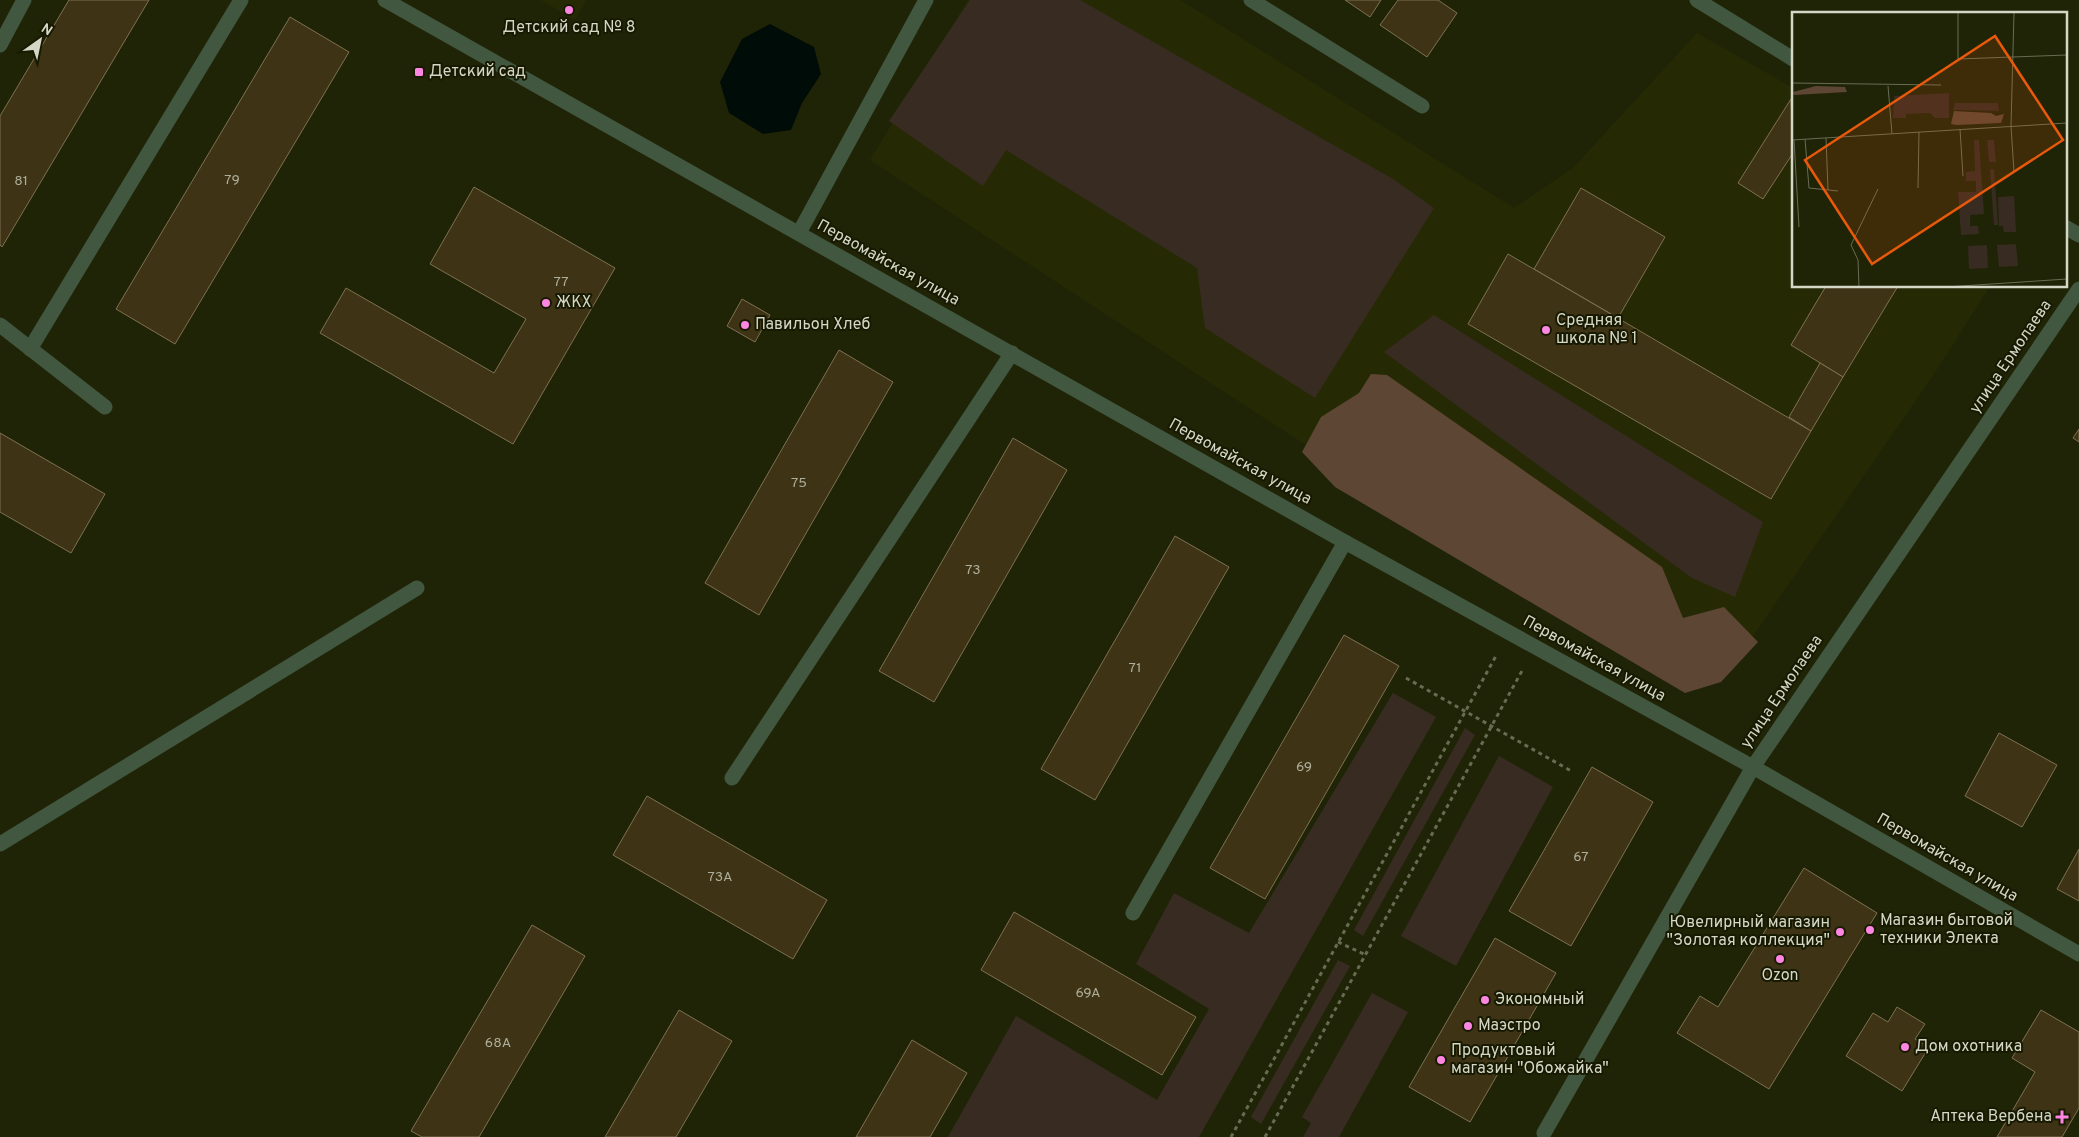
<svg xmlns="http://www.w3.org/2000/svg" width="2079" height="1137" viewBox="0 0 2079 1137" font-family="Overpass,sans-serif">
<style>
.built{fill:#262a04}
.green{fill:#382b21}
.forest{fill:#5d4633}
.water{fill:#000c07}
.building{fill:#3e3315;stroke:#7e7152}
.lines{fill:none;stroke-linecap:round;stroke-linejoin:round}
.path{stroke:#686c53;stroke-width:3;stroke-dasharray:4 4;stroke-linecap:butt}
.minor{stroke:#415740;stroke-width:15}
.poi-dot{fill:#fd86e3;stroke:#171a00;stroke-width:2}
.labels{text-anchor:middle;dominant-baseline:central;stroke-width:4;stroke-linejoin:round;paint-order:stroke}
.number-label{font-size:14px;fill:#aeae9a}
.poi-label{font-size:16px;fill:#d4d7c6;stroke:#171a00;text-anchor:start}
.street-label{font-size:16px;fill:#d4d7c6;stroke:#171a00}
.inset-road{fill:none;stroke:#686c53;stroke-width:1}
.view{fill:#e8590c;fill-opacity:0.15;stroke:#e8590c;stroke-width:2.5}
.inset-edge{fill:none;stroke:#d4d7c6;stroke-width:2.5}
</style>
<rect width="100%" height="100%" fill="#202406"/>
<g class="built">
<polygon points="541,0 586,0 575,20"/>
<polygon points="968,0 1180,0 1514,208 1573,168 1697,33 1793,88 1793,286 1990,286 1934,374 1721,682 1685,693 870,160"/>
</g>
<g class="green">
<polygon points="970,0 1080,0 1393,179 1434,208 1315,398 1205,328 1197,268 1006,150 983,186 889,121"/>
<polygon points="1434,315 1763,522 1735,597 1692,578 1384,352"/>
<polygon points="1393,693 1436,717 1199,1137 948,1137 1016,1016 1157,1100 1209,1009 1136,964 1174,893 1249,933"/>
<polygon points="1465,728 1475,735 1363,936 1354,930"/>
<polygon points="1499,756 1553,787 1456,966 1401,936"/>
<polygon points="1338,960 1350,966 1261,1124 1251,1117"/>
<polygon points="1372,993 1408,1012 1339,1137 1303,1137 1311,1123 1302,1117"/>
</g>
<polygon class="forest" points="1371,374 1387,375 1662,567 1683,618 1724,607 1758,642 1721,682 1685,693 1335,487 1302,452 1321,417 1359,393"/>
<polygon class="water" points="770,24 814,47 821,74 802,103 791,130 763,134 729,113 720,82 742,39"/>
<g class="building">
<polygon points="69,0 149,0 2,247 0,245 0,116"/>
<polygon points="1345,0 1381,0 1370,17"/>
<polygon points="1398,0 1438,0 1457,13 1427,57 1380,25"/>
<polygon points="290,17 349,52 175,344 116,309"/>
<polygon points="1791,99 1793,153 1763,199 1738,183"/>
<polygon points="474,187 615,268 513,444 320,333 346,288 494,373 526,319 430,264"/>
<polygon points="1581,188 1665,237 1618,318 1534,269"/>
<polygon points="1508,254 1811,431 1771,499 1468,324"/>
<polygon points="1826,286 1898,286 1843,377 1791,345"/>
<polygon points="742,299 770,315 755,342 727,326"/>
<polygon points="839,350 893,382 759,615 705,583"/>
<polygon points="1820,363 1843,377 1811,431 1789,417"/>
<polygon points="2079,429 2079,442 2073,438"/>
<polygon points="0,433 105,494 71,553 0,512"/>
<polygon points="1013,438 1067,470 934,702 879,671"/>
<polygon points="1175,536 1229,567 1095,800 1041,769"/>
<polygon points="1344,635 1399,666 1265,899 1210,868"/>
<polygon points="1999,733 2057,765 2022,827 1965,796"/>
<polygon points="1592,767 1653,802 1571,946 1509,911"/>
<polygon points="647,796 827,900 793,959 613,855"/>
<polygon points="2079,849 2079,901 2057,889"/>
<polygon points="1804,868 1877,913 1769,1089 1677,1033 1700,996 1718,1007"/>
<polygon points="1014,912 1196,1017 1162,1075 981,970"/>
<polygon points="532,925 585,956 479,1137 422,1137 411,1131"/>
<polygon points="1495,938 1556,973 1470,1122 1409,1087"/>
<polygon points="1897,1007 1925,1024 1915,1039 1929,1047 1902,1091 1846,1056 1873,1013 1888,1022"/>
<polygon points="679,1010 732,1041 676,1137 605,1137"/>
<polygon points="2041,1010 2079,1032 2079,1108 2062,1137 1997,1137 2035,1072 2012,1058"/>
<polygon points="912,1040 967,1073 930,1137 856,1137"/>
</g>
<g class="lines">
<g class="path">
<polyline points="1406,678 1573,772"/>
<polyline points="1338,942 1366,955"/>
<polyline points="1231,1137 1497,654"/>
<polyline points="1265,1137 1523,669"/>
</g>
<g class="minor">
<polyline points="385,0 1345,542 1753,767 2079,954"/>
<polyline points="1251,0 1422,106"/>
<polyline points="1697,0 1793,59"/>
<polyline points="0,45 24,0"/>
<polyline points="2065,227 2079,235"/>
<polyline points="799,233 926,0"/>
<polyline points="0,325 105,407"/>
<polyline points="30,349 241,0"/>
<polyline points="732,778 1012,353"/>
<polyline points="0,844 417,588"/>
<polyline points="1133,913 1345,542"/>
<polyline points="1544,1133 1753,767 2079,289"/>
</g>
</g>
<g class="poi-dot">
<circle cx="569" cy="10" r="5"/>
<rect x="414" y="67" width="10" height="10" rx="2.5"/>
<circle cx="546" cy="303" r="5"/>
<circle cx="745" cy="325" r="5"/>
<circle cx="1546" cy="330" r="5"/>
<circle cx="1870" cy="930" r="5"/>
<circle cx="1840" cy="932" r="5"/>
<circle cx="1780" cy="959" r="5"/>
<circle cx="1485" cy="1000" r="5"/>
<circle cx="1468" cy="1026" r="5"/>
<circle cx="1905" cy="1047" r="5"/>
<circle cx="1441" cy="1060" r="5"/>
<path d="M2059.5 1109.5h5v5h5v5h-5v5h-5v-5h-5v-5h5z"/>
</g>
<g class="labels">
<g class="number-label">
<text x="232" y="180">79</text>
<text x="21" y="181">81</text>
<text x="561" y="282">77</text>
<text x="799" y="483">75</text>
<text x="973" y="570">73</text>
<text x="1135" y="668">71</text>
<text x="1304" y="767">69</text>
<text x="1581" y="857">67</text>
<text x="720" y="877">73А</text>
<text x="1088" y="993">69А</text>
<text x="498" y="1043">68А</text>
</g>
<g class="poi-label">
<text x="569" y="28" text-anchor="middle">Детский сад № 8</text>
<text x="429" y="72">Детский сад</text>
<text x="556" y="303">ЖКХ</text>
<text x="1556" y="321">Средняя<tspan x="1556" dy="18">школа № 1</tspan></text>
<text x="755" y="325">Павильон Хлеб</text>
<text x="1880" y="921">Магазин бытовой<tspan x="1880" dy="18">техники Электа</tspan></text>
<text x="1830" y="923" text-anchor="end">Ювелирный магазин<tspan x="1830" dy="18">"Золотая коллекция"</tspan></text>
<text x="1780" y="976" text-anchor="middle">Ozon</text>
<text x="1495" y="1000">Экономный</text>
<text x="1478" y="1026">Маэстро</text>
<text x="1915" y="1047">Дом охотника</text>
<text x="1451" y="1051">Продуктовый<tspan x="1451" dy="18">магазин "Обожайка"</tspan></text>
<text x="2052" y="1117" text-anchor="end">Аптека Вербена</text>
</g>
<g class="street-label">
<text transform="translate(888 263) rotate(29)">Первомайская улица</text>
<text transform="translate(2011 357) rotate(-56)">улица Ермолаева</text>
<text transform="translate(1240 462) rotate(29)">Первомайская улица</text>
<text transform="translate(1594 659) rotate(29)">Первомайская улица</text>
<text transform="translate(1782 692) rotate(-56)">улица Ермолаева</text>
<text transform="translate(1947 858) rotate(30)">Первомайская улица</text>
</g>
</g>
<g transform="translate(1792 12)">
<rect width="275" height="275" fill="#202406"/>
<path d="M157,81V106H143L138,101L114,102V106H101L102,84ZM163,91H206L207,99L161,98ZM182,128H187L192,202L178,203V214H186L187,222L169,223L166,180H184V169H174V160L183,159ZM195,128H202L204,150H197ZM198,157H202L206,213H202ZM222,184L224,220H212L211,214H207L206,185ZM224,232L226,254L207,255L205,233ZM195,233L196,256L177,257L176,234Z" fill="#382b21"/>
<path d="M24,74L53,75L55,80L2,83L1,80ZM162,99L199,101L204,104L212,102L209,111L164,113L159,112Z" fill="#5d4633"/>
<path class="inset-road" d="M166,0V47L275,43M222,0L219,114L222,160M0,71L149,73M96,74L100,122M168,117L171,164M34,126L36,178M13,127L17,176L46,179M0,128L275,111M2,128L7,215M126,176L127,120M67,275L66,248L59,233L86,177M154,275L275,267"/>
<path class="view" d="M203,24L271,128L80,252L13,148Z"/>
<rect width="275" height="275" class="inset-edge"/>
</g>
<g transform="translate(40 40) rotate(33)" stroke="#171a00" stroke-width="4" paint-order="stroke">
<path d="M0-4L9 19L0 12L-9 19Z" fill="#d4d7c6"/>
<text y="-8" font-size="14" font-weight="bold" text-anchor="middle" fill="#d4d7c6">N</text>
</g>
</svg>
